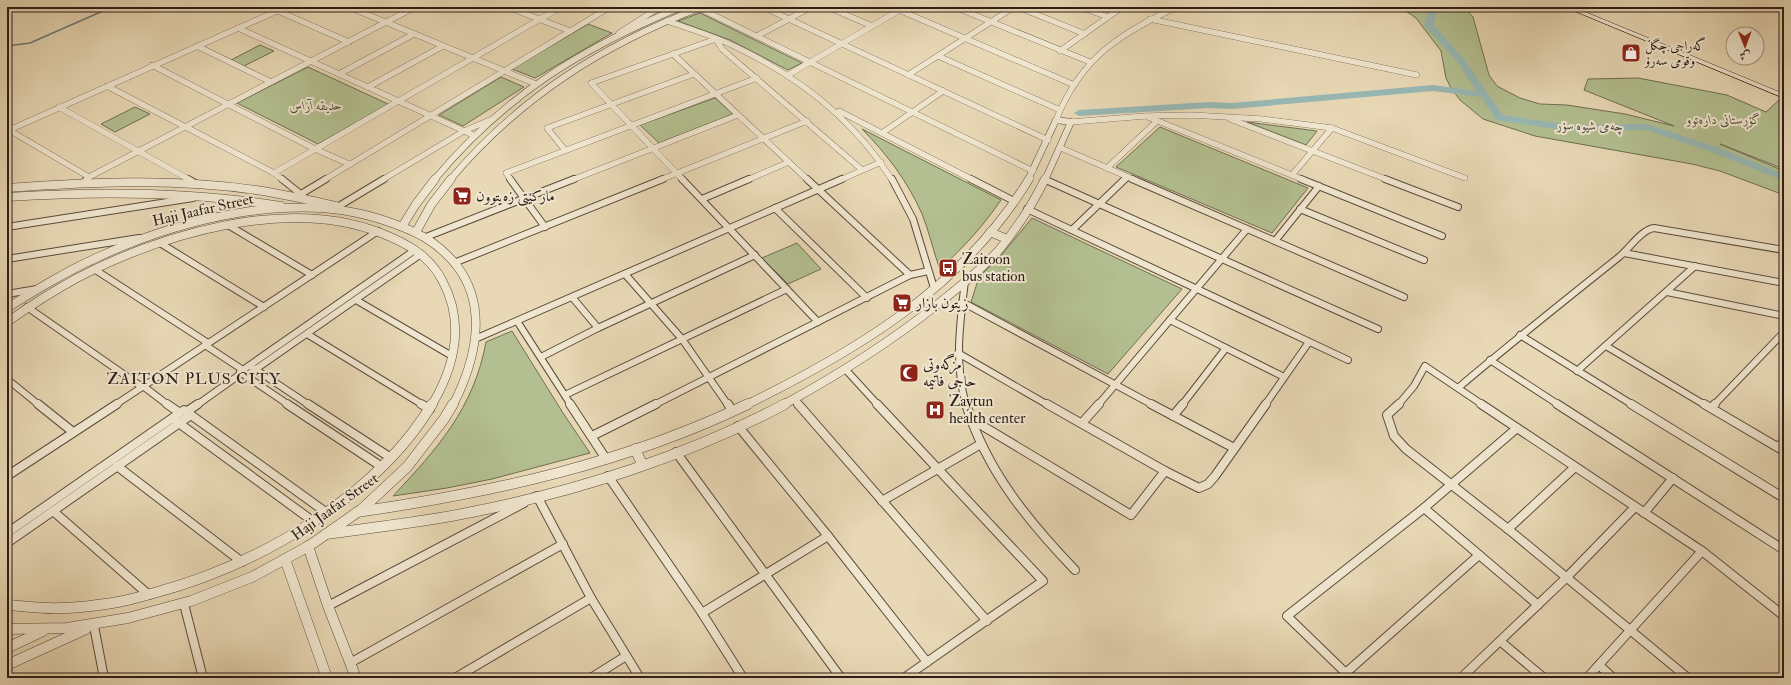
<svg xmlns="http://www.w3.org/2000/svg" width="1791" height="685" viewBox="0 0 1791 685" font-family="'IM FELL Double Pica',Amiri,serif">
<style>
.green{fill:#b3bf90;stroke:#706e54}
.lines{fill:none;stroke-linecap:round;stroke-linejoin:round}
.stream{stroke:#6d7a75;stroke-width:1.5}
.river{fill:#98b8b4;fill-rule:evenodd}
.minor-far2-casing{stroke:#5c4c3e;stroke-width:6}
.minor-far1-casing{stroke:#5c4c3e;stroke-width:8}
.minor-casing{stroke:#5c4c3e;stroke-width:10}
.tertiary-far2-casing{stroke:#5c4c3e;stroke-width:7}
.tertiary-far1-casing{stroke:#5c4c3e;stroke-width:9}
.tertiary-casing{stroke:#5c4c3e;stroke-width:11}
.secondary-casing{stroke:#2d1d17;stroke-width:1}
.minor-far2{stroke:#f0e6cf;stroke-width:5.5}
.minor-far1{stroke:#f0e6cf;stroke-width:6}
.minor{stroke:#f0e6cf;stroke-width:8}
.tertiary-far2{stroke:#f0e6cf;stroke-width:6}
.tertiary-far1{stroke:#f0e6cf;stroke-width:8}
.tertiary{stroke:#f0e6cf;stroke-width:10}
.secondary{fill:#f0e6cf;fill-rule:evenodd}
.labels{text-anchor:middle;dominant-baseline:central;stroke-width:4;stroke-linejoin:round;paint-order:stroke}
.far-poi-label{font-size:13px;fill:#2d1d17;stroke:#f0e6cf;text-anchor:start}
.far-park-label{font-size:13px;font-style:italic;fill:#554e3b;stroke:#f0e6cf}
.far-water-label{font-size:13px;font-style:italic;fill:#4d4c46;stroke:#f0e6cf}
.poi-label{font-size:15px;fill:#2d1d17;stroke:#f0e6cf;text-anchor:start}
.street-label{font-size:15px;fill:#2d1d17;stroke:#f0e6cf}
.neighbourhood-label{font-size:16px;letter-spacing:1px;fill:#2d1d17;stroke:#f0e6cf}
</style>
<rect width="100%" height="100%" fill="#e8d8b5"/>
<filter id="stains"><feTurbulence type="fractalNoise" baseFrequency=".005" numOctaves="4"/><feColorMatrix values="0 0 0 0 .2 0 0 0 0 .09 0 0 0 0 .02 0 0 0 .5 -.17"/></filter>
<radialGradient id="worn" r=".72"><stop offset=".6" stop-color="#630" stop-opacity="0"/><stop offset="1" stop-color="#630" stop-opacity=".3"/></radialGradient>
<g class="green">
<polygon points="1400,7 1464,7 1473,17 1489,75 1497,86 1520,98 1540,104 1567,105 1625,114 1674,126 1584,90 1588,79 1638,78 1727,95 1766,112 1779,100 1784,102 1784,169 1720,144 1784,171 1784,195 1720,171 1692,164 1535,136 1483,119 1460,100 1451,88 1446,78 1441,51 1416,18"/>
<polygon points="700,13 802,63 788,70 730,40 678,21"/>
<polygon points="588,24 612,33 535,78 512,69"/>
<polygon points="260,45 274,51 244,66 231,60"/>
<polygon points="308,67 388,104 318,144 237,103"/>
<polygon points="501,77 524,87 463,126 439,115"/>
<polygon points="715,98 733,114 659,143 640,125"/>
<polygon points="135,107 150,114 115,132 101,124"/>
<polygon points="1247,122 1317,131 1306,145"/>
<polygon points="1160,127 1308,188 1272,233 1116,167"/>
<path d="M862,129L1001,200C984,225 964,247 942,267H939C933,250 929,231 922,214C908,182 887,154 862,129Z"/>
<polygon points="1032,218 1182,289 1108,374 971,302 979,277 1004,252"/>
<polygon points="797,243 821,269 788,284 762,258"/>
<path d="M512,331L563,413L590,453L492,479L447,488L393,496C437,449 474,408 486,342Z"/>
</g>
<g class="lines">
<g class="stream">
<polyline points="168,7 207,7"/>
<polyline points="7,46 30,43 112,7"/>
</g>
<polygon class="river" points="1430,7 1438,7 1434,25 1464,59 1503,115 1569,125 1647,124 1722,149 1784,174 1784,181 1714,153 1646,130 1569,131 1500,121 1496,120 1481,97 1433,91 1232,109 1209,108 1079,116 1074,113 1079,110 1209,102 1232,103 1433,85 1476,91 1458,63 1424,25"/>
<g class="minor-far2-casing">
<g id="minor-far2">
<polyline points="349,7 536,84"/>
<polyline points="508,7 570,31"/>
<polyline points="763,7 1048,140"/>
<polyline points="828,7 872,26"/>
<polyline points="892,7 1072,84"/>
<polyline points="955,7 1090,62"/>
<polyline points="1018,7 1085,34"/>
<polyline points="1081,7 1108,17"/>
<polyline points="699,8 1033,171"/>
<polyline points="278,11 349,42"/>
<polyline points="1150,19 1417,75"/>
<path d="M667,21C690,29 714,36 736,47C799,77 855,121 892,180"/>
<polyline points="238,28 473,135"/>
<polyline points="619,33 660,7"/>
<polyline points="757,36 811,7"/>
<polyline points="197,46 271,82"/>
<polyline points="1060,51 1122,7"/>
<polyline points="673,54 808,180"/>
<polyline points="938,56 1060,110"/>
<polyline points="152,65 315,149 349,164"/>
<polyline points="339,74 414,34"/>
<polyline points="788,75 905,7"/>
<polyline points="908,75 1014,7"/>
<polyline points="107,86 274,173 283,180"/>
<polyline points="368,87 443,46"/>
<polyline points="59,107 190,180"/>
<polyline points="839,111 973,180"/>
<polyline points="1148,117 1304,180"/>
<polyline points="1230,119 1388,180"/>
<path d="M1056,120C1081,58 1118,35 1176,7"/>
<polyline points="1071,122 1145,116 1191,115 1262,119 1332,128 1465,178"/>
<polyline points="9,130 89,177"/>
<polyline points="7,131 286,7"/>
<polyline points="882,133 943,91"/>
<polyline points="1061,148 1135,180"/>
<polyline points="565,150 547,128 694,74"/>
<polyline points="1107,168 1157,121"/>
<polyline points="274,173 561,7"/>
<polyline points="1292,175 1332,128"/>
<polyline points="86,180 89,177 415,7"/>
<polyline points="324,180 610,7"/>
<polyline points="382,180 464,131 490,120"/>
<polyline points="511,180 506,173 757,78"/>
<polyline points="572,180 738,115"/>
<polyline points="660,180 807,121"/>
<polyline points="683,180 591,83 716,39 722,49 861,169"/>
<polyline points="747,180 789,162"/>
<polyline points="840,180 881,162"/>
<polyline points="1124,180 1127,177"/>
</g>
</g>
<g class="minor-far1-casing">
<g id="minor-far1">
<polyline points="188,179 197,184"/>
<polyline points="282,179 303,196"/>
<polyline points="510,179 545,227"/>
<polyline points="682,179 818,322"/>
<polyline points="807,179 910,275"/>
<polyline points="892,179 913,219 934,288"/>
<polyline points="971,179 1014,201"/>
<polyline points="1132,179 1404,297"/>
<polyline points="1301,179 1442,236"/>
<polyline points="1385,179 1458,207"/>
<polyline points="1046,180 1378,329"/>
<polyline points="83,183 87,179"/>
<polyline points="301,194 326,179"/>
<polyline points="702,199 749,179"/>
<polyline points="339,206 384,179"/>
<polyline points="775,208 867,298"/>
<polyline points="1027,209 1348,360"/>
<polyline points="1300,209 1424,260"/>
<polyline points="228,225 312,275"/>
<polyline points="7,227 193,198"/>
<polyline points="1072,230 1125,179"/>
<polyline points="426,237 574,179"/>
<polyline points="1275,241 1319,186"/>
<polyline points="160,243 264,307"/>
<polyline points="1624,253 1784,283"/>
<polyline points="7,259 139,238"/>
<polyline points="454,263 663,179"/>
<polyline points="94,269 208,343"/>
<polyline points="625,274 682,339 728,405"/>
<path d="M965,281C960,323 954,363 966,405"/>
<polyline points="1667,292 1784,316"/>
<polyline points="7,294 37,289"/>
<polyline points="572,297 598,328"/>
<polyline points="356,300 452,356"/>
<polyline points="962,302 1153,405"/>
<polyline points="27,307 142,387"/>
<polyline points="1170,320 1284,377"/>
<polyline points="517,321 571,405"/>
<polyline points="307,334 423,405"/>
<polyline points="1520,335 1633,405"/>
<polyline points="475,339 842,179"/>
<polyline points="205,345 243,370"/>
<polyline points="1606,346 1705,405"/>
<polyline points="958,353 1048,405"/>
<polyline points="541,357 598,328 755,255"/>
<polyline points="1490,360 1559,405"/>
<polyline points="252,367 309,405"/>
<polyline points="846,370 878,405"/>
<polyline points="1577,371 1695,266"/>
<polyline points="246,376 421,254"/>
<polyline points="7,379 39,405"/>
<polyline points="143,386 168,405"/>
<path d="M1458,388C1511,343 1565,300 1619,257C1630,248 1641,230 1654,228L1784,250"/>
<polyline points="565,395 787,289"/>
<polyline points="794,399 799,405"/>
<polyline points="115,405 378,231"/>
<polyline points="197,405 242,373"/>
<polyline points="289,405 240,372 415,250"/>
<polyline points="654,405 910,275 928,271"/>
<polyline points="1098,405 1247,229"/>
<polyline points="1182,405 1226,348"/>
<polyline points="1265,405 1309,342"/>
<polyline points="1398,405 1414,386 1425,366 1483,405"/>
<polyline points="1714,405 1784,332"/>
</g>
</g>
<g class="minor-casing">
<g id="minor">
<polyline points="38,404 73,432"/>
<polyline points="167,404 180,413"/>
<polyline points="287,404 382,467"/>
<polyline points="308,404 391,458"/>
<polyline points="421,404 430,409"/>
<polyline points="570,404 606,459"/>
<polyline points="728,404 732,410"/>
<polyline points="798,404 987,621"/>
<polyline points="877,404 1043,581 904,678"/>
<path d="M966,404C986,470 1028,521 1075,570"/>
<polyline points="1047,404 1165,471 1199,488 1208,484 1215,476 1266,404"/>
<polyline points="1151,404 1234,448"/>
<polyline points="1399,404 1387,415 1394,436 1406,449 1508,529 1688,678"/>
<polyline points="1481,404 1702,551 1784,616"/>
<polyline points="1557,404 1784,550"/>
<polyline points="1631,404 1784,498"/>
<polyline points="1704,404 1784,451"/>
<polyline points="1711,408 1715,404"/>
<polyline points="186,412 198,404"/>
<polyline points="1173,416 1183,404"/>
<polyline points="971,419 1131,515 1165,471"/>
<polyline points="176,421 314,522"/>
<polyline points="1082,423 1099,404"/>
<polyline points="738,426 828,536 927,662"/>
<polyline points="592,436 656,404"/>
<polyline points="1778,447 1784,441"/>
<polyline points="676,452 841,678"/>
<polyline points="117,466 242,562"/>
<polyline points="7,476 117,404"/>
<polyline points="608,476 702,613 743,678"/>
<polyline points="535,497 537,496 591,598 640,678"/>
<polyline points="882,501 981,444"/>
<polyline points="1424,508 1538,605"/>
<polyline points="53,511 149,595"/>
<polyline points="1644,513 1673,478"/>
<polyline points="1508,529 1575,467"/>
<polyline points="7,533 184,410 327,513"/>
<polyline points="7,543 191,415"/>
<polyline points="184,604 203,678"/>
<polyline points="328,606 524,503"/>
<polyline points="702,613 828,536"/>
<polyline points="94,626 104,678"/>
<polyline points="1500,641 1544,678"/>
<polyline points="350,663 563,544"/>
<polyline points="1599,665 1613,678"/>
<polyline points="455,678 591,598"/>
<polyline points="591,678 626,656"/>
<polyline points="1340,678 1479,555"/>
<polyline points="1351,678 1287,616 1424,508 1517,428"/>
<polyline points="1461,678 1567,577 1635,507"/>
<polyline points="1587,678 1702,551"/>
</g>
</g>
<g class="tertiary-far2-casing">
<g id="tertiary-far2">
<path d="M434,180C505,95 580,49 681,7"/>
<path d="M450,180C519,98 602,45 702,7"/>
<polyline points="1028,180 1056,120 1071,122 1045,180"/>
</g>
</g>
<g class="tertiary-far1-casing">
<g id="tertiary-far1">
<path d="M7,188C90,182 173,178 256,190C283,194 309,200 336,206"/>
<path d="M7,197C99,191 190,191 281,206"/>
<polyline points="403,225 416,204 435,179"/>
<polyline points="416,232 431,205 451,179"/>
<polyline points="990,232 1007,239"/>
<path d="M7,308C36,290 65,272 96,258C180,219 296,189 386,221C416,231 437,241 457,266C489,308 475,362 453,405"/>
<path d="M7,322C30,306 53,291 77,278C162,234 287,196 381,233C406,243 429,255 442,280C465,322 455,366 432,405"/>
<path d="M746,405C856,351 964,287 1029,179"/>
<path d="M783,405C838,375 889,343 938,304C959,287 981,270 999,250C1017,228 1033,204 1045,179"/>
</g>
</g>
<g class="tertiary-casing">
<g id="tertiary">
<polyline points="635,449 642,464"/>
<path d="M357,512C491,493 626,463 748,404"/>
<path d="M326,534C375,527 424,522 472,512C578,491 690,455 785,404"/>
<polyline points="308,546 328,606 356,678"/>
<polyline points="285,559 327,678"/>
<path d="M7,605C25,606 43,609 61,608C80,608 100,605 118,602C130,600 142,596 154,593C256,566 377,497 432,404"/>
<polyline points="7,629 67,628 128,618 191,601 252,577 309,546 362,509 407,467 444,419 453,404"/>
<polyline points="7,648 43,631"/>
<polyline points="7,665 86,629"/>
</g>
</g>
<g class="secondary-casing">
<polygon id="secondary" points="1565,7 1573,7 1784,94 1784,98"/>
</g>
<use href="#minor-far2" class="minor-far2"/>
<use href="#minor-far1" class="minor-far1"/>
<use href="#minor" class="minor"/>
<use href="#tertiary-far2" class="tertiary-far2"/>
<use href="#tertiary-far1" class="tertiary-far1"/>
<use href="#tertiary" class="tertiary"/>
<use href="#secondary" class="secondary"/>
</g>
<defs>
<g id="shop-square" transform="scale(1)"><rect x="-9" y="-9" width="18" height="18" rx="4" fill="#8f2418" stroke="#f0e6cf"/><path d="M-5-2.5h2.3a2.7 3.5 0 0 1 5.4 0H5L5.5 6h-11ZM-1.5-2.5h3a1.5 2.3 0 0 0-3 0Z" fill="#fff"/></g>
<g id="supermarket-square" transform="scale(1)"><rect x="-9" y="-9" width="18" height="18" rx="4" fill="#8f2418" stroke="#f0e6cf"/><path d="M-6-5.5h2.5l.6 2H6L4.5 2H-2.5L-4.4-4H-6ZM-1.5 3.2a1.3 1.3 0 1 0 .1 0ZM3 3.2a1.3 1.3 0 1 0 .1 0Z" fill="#fff"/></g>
<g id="bus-square" transform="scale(1)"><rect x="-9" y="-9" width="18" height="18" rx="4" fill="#8f2418" stroke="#f0e6cf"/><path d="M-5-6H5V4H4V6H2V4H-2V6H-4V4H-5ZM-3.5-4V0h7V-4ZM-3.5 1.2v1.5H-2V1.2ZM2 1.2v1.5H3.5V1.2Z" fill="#fff"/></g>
<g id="mosque-square" transform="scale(1)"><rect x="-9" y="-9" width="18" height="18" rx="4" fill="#8f2418" stroke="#f0e6cf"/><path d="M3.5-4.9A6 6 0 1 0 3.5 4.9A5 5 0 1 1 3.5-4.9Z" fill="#fff"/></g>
<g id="hospital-square" transform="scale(1)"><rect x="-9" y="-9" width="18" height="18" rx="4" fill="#8f2418" stroke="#f0e6cf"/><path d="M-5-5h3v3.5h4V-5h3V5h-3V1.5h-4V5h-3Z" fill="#fff"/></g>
</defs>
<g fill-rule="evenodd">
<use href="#shop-square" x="1631" y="53"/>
<use href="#supermarket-square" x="462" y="196"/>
<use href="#bus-square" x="948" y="268"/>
<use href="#supermarket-square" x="902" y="303"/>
<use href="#mosque-square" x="909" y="373"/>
<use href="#hospital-square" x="935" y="410"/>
</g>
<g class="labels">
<g class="far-poi-label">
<text x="1645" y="46">گەراجی چگڵ<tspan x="1645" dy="15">وقومی سەرۆ</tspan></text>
</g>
<g class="far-park-label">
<text x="316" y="106">حديقه آراس</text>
<text x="1724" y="120">گۆڕستانی دارەتوو</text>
</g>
<g class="far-water-label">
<text transform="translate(1590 126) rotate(1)">چەمی شیوە سۆر</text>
</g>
<g class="poi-label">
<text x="476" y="196">مارکێتی زەیتوون</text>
<text x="962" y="259">Zaitoon<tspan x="962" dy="17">bus station</tspan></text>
<text x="916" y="303">زيتون بازار</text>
<text x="923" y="364">مزگەوتی<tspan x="923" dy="17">حاجی فاتیمە</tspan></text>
<text x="949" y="401">Zaytun<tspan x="949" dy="17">health center</tspan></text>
</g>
<g class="street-label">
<text transform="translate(203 210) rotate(-13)">Haji Jaafar Street</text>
<text transform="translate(335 507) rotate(-36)">Haji Jaafar Street</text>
</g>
<g class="neighbourhood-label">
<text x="194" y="379">ZAITON PLUS CITY</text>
</g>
</g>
<rect width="1791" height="685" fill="none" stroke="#e8d8b5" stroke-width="24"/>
<rect x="8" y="8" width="1775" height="669" fill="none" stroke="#2d1d17" stroke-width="2"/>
<rect x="12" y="12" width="1767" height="661" fill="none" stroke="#2d1d17"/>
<g transform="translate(1745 46) rotate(179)"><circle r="19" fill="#f0e6cf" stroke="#a29685"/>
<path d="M0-3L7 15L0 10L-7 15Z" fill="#8f2418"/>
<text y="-6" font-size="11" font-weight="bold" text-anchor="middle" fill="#2d1d17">ش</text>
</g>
<rect width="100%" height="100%" filter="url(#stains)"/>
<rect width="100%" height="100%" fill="url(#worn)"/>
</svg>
